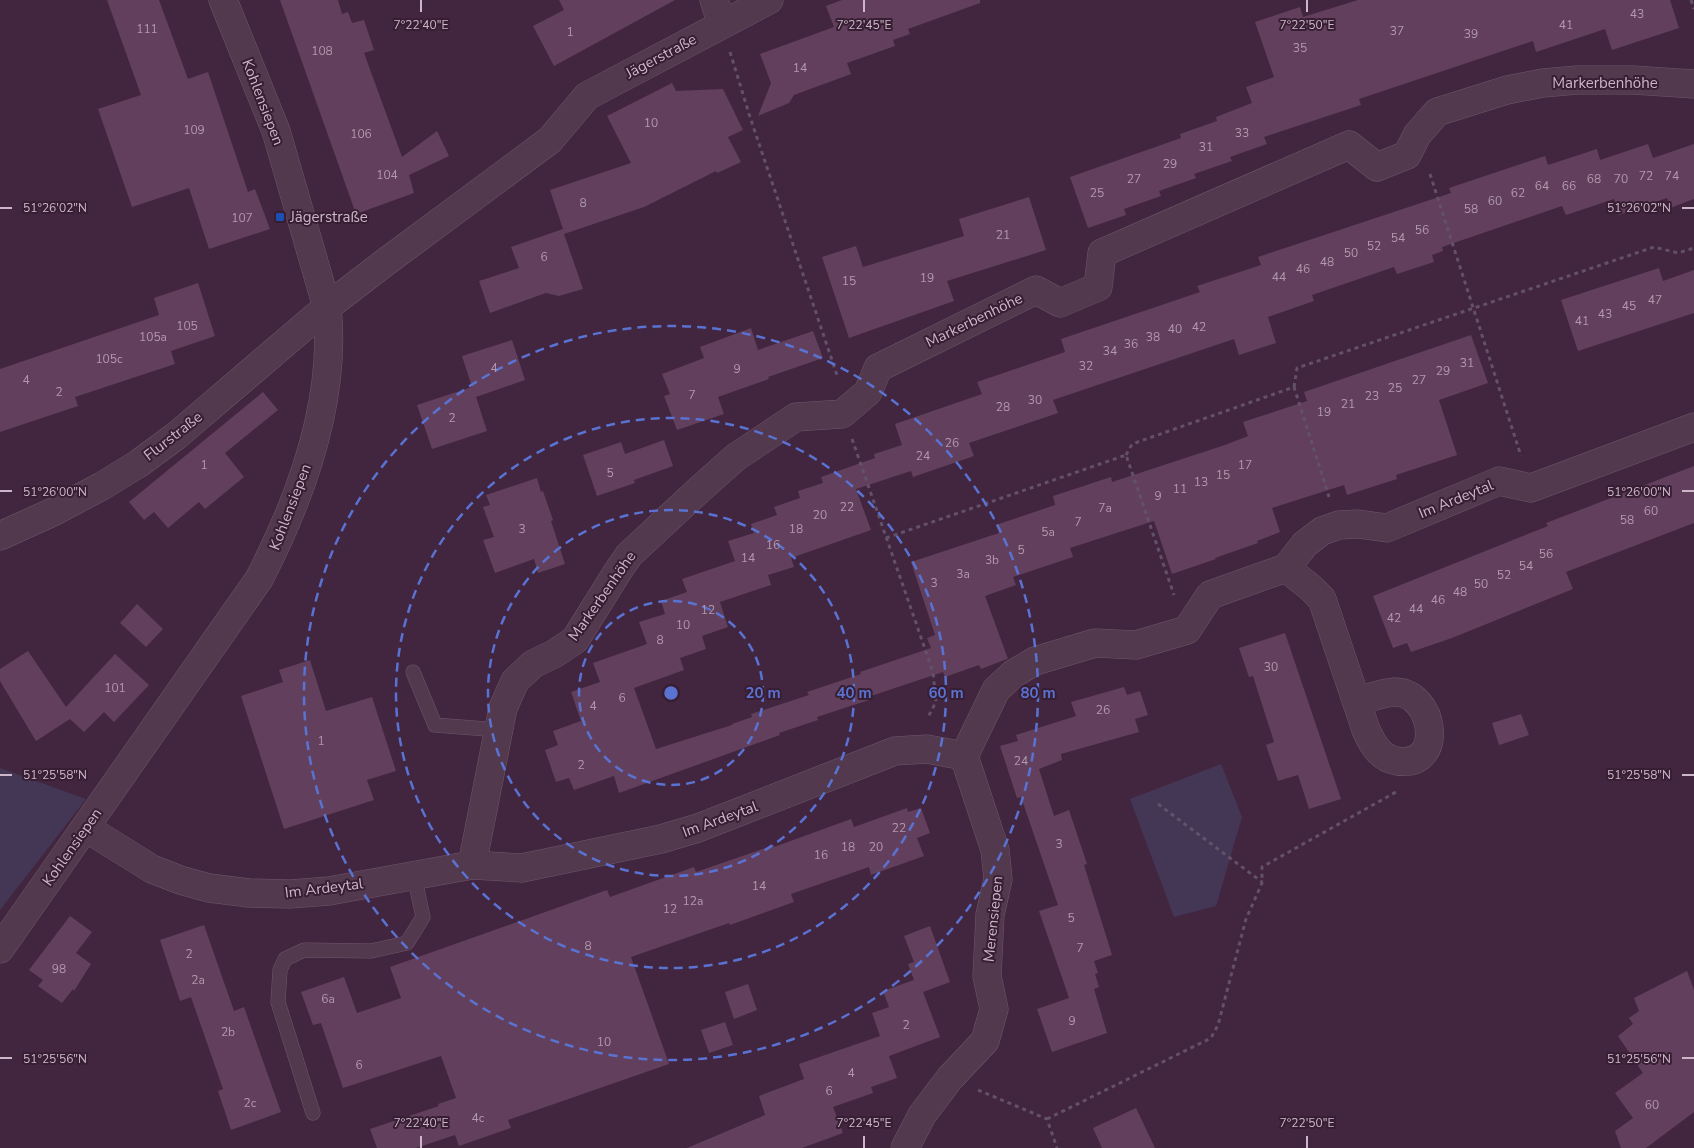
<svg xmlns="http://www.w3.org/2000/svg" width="1694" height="1148" viewBox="0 0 1694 1148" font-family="'Nunito Sans',sans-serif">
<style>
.green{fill:#443755}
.building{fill:#62405d}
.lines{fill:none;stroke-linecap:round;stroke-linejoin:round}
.service-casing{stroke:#6f576b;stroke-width:15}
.minor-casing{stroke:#6f576b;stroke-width:29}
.tertiary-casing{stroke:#6f576b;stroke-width:29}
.path{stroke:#63516a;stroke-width:3;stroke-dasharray:4 4;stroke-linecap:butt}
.service{stroke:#52394e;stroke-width:14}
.minor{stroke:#52394e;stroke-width:28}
.tertiary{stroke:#52394e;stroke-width:28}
.ticks{fill:none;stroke:#ccb6c8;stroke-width:2}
.ring{fill:none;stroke:#5a72d2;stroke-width:2.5;stroke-dasharray:9 6}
.transit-dot{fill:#1a4fb4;stroke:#371e33;stroke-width:2}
.labels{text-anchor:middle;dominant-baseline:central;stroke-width:4;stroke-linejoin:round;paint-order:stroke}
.number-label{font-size:12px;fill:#b298ad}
.street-label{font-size:15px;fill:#ccb6c8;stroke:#371e33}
.poi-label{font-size:15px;fill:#ccb6c8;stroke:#371e33;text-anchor:start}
.ticks-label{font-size:12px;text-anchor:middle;fill:#ccb6c8;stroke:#371e33;stroke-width:4;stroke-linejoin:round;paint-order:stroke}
.centre{fill:#5a72d2;stroke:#371e33;stroke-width:2.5}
.ring-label{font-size:15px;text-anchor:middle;font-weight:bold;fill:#5a72d2;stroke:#371e33;stroke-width:4;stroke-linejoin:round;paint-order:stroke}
</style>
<rect width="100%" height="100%" fill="#42253e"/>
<g class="green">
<polygon points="1221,764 1242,817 1216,906 1174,917 1130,799"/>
<polygon points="0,768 86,799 0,910"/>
</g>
<g class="building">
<polygon points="107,0 159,0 188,79 208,72 248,192 255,189 270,229 209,249 189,188 132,207 98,109 141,95"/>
<polygon points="280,0 338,0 342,14 348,12 352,23 364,20 374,50 364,53 402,157 437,131 449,156 409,175 414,193 356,214"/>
<polygon points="559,0 675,0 554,66 533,26 564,10"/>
<polygon points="842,0 980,0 980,3 908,29 910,34 893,40 895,46 847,63 851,74 794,95 789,103 758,116 771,83 760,54 834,27 826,6"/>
<polygon points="1358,0 1670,0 1679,28 1612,50 1605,29 1536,52 1533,41 1359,99 1361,105 1264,137 1267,144 1230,157 1232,161 1194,174 1196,178 1159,191 1161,196 1124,209 1126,215 1088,228 1070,177 1181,138 1180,134 1217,121 1216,117 1252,103 1246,87 1274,77 1255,22 1300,7 1303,17"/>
<polygon points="672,83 676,91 723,89 743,130 728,137 741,162 717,173 716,171 644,207 564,234 583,289 559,296 546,293 490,313 479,281 519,268 511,247 563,229 550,190 631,163 607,116"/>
<polygon points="1648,144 1653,158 1694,144 1694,199 1670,208 1667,198 1619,215 1614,199 1566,215 1562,206 1442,247 1443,251 1432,255 1434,262 1397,274 1394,267 1312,295 1314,301 1268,317 1276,343 1239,355 1234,339 1053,400 1058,413 969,443 974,456 913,477 911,471 856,489 871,530 791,558 794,567 768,575 771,585 720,602 728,627 702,636 706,649 680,658 684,670 634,688 656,749 732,725 732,724 752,717 751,714 809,695 807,692 861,674 860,672 931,648 927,638 935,635 911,562 999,533 996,525 1055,505 1053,496 1111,477 1112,482 1225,445 1248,436 1243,422 1307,401 1304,392 1471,335 1488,383 1439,400 1457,455 1396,475 1397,479 1347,495 1344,485 1272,508 1280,532 1257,541 1258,543 1215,558 1216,559 1172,574 1154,521 1070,548 1073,557 1013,577 1016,585 985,596 1008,659 1007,659 981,669 979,665 945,677 943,672 868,697 869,700 817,717 818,720 779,733 780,735 619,793 614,776 574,790 569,778 556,782 545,750 558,745 553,731 581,721 571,692 600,682 593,663 647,644 639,622 665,614 661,601 687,592 682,579 735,561 728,541 754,533 751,524 777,515 774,507 800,498 798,491 823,483 821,477 875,458 874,454 902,445 895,424 982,394 977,382 1065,352 1061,339 1200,292 1197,286 1261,265 1258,257 1451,193 1449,188 1545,156 1548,165 1597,149 1600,160"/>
<polygon points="1029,197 1046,250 947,281 954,301 849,338 822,257 856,246 863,267 964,236 959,219"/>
<polygon points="1659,268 1663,281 1694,270 1694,313 1578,351 1561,300"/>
<polygon points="198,283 215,336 171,351 175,364 75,397 78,406 0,432 0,369 159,315 154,298"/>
<polygon points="751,328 758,350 813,331 823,358 768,377 769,379 718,397 724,414 677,430 664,396 670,394 662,374 704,358 700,347"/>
<polygon points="512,340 525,380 476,397 487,431 432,449 417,405 472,387 462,356"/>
<polygon points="263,392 278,410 225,453 244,477 205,509 199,502 168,528 154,512 144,520 129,502"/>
<polygon points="664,440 673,466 634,480 635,483 597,496 583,455 621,442 625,454"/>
<polygon points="1694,466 1694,523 1566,572 1573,589 1452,638 1411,652 1407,643 1393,648 1373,596 1548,526 1546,523"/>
<polygon points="537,478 541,492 543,491 553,520 551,521 565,564 538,573 534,559 495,573 483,540 494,537 483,507 490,505 486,495"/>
<polygon points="137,604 163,629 146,647 120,623"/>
<polygon points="1285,633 1341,799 1309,809 1298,775 1278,781 1266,745 1274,742 1253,676 1249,677 1239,648"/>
<polygon points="28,651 66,707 115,654 149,685 114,722 104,712 84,732 70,719 36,741 0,681 0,669"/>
<polygon points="310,660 326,711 372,697 396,771 367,780 374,800 284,829 241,696 283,682 279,670"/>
<polygon points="1124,687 1127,695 1140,691 1148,715 1135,719 1139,732 1061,754 1062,760 1039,769 1054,816 1069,810 1087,864 1084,865 1112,955 1094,961 1098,973 1095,974 1099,987 1094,989 1107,1033 1052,1052 1037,1009 1069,998 1039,911 1058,905 1021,797 1017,798 1000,746 1018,741 1016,735 1076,716 1071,702"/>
<polygon points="1521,714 1529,735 1499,745 1492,723"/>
<polygon points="907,808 908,812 921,808 930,833 917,838 924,856 871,875 869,867 791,894 794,902 730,925 729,923 631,957 669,1064 508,1120 511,1128 459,1146 455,1135 416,1148 377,1148 370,1129 439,1106 438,1104 456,1098 441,1056 343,1088 321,1023 313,1025 301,992 344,977 357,1013 401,998 390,967 607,890 610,897 694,867 696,872 774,845 774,847 851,819 854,827"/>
<polygon points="70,916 92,932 76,953 91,964 74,991 73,989 62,1003 38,986 43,980 29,970"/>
<polygon points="204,925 234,1011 244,1007 281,1112 231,1130 218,1091 223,1089 191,997 180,1001 160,940"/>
<polygon points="930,926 950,982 923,992 940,1037 889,1056 897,1078 871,1087 873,1093 833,1107 843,1133 802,1148 687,1148 765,1115 759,1096 804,1079 799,1064 880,1036 872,1013 889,1007 883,991 914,980 908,964 914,962 904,936"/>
<polygon points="1687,971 1694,990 1694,1112 1646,1148 1621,1148 1615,1131 1633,1118 1615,1093 1643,1073 1618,1036 1633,1024 1629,1018 1639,1011 1634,998"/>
<polygon points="748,984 757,1010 734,1019 725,992"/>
<polygon points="725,1022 733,1045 709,1053 701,1030"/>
<polygon points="1136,1108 1155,1148 1102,1148 1093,1128"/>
</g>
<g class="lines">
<g class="service-casing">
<g id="service">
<polyline points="413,672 435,725 499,730"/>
<polyline points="313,1113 278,1002 280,970 285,959 304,950 371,951 407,943 423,917 414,875"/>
</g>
</g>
<g class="minor-casing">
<g id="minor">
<polyline points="714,0 722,24"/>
<polyline points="0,536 53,512 102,486 138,464 176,436 327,307 383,264 550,140 587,96 769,0"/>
<path d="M1286,568L1311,588L1322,599L1366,730C1373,745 1380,758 1397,761C1446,769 1435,691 1394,692C1381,693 1369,698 1357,702"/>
<polyline points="86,828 152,869 180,880 209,888 249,893 290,894 329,891 472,865 522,868 661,839 698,828 895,751 927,749 964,756 996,690 1013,674 1035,661 1095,643 1136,645 1187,630 1210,595 1286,568 1305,544 1322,531 1339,525 1358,524 1387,528 1499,481 1531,488 1694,427"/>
<polyline points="472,865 503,708 515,681 533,664 554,654 575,640 618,571 629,555 700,489 736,457 796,417 842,414 868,392 878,368 1036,290 1060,303 1098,287 1102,253 1349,145 1377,167 1407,155 1417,135 1437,112 1507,90 1543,83 1577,80 1633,80 1694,84"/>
<polyline points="905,1148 922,1115 950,1078 985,1041 994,1009 987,976 990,915 998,879 995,850 964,756"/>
</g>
</g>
<g class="tertiary-casing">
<path id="tertiary" d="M0,949L259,579C301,498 337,400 327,307L276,131L223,0"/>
</g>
<g class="path">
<polyline points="1691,0 1694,9"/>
<polyline points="730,52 750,117 838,378"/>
<polyline points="1430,174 1521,456"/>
<polyline points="1294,387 1297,368 1654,247 1678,253 1694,248"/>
<polyline points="852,439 933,672 936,702 927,719"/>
<polyline points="1126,455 1132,444 1294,387 1329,497"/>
<polyline points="886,538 1126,455 1174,595"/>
<polyline points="1158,804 1262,882"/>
<polyline points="978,1090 1047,1119 1057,1148"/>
<polyline points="1047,1119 1211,1038 1218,1025 1246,919 1262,883 1262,867 1396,792"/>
</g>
<use href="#service" class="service"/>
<use href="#minor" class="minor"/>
<use href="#tertiary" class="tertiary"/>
</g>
<path class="ticks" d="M421,0V12M864,0V12M1307,0V12M0,208H12M1682,208H1694M0,491H12M1682,491H1694M0,775H12M1682,775H1694M0,1058H12M1682,1058H1694M421,1136V1148M864,1136V1148M1307,1136V1148"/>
<g class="ring">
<circle cx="671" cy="693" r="92"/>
<circle cx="671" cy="693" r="183"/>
<circle cx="671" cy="693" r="275"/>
<circle cx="671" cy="693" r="367"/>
</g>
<rect class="transit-dot" x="275" y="212" width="10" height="10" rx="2.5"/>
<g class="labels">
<g class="number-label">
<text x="1637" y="14">43</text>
<text x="1566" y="25">41</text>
<text x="147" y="29">111</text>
<text x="1397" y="31">37</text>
<text x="570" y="32">1</text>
<text x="1471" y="34">39</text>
<text x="1300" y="48">35</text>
<text x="322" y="51">108</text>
<text x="800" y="68">14</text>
<text x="651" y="123">10</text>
<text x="194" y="130">109</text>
<text x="1242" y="133">33</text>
<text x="361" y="134">106</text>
<text x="1206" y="147">31</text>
<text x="1170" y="164">29</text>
<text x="387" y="175">104</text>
<text x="1646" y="176">72</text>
<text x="1672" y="176">74</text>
<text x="1134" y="179">27</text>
<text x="1594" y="179">68</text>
<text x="1621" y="179">70</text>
<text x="1542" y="186">64</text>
<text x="1569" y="186">66</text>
<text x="1097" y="193">25</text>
<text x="1518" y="193">62</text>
<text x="1495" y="201">60</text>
<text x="583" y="203">8</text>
<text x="1471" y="209">58</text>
<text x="242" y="218">107</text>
<text x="1422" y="230">56</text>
<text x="1003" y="235">21</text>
<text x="1398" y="238">54</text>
<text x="1374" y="246">52</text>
<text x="1351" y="253">50</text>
<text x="544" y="257">6</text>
<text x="1327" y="262">48</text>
<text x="1303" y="269">46</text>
<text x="1279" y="277">44</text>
<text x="927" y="278">19</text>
<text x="849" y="281">15</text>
<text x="1655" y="300">47</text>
<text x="1629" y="306">45</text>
<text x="1605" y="314">43</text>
<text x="1582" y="321">41</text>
<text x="187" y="326">105</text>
<text x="1199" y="327">42</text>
<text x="1175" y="329">40</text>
<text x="153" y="337">105a</text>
<text x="1153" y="337">38</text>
<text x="1131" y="344">36</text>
<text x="1110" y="351">34</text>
<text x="109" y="359">105c</text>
<text x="1467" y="363">31</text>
<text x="1086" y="366">32</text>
<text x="494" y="368">4</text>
<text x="737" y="369">9</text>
<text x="1443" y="371">29</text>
<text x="26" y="380">4</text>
<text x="1419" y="380">27</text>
<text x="1395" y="388">25</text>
<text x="59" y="392">2</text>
<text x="692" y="395">7</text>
<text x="1372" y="396">23</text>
<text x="1035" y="400">30</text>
<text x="1348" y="404">21</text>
<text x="1003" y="407">28</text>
<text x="1324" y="412">19</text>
<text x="452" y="418">2</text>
<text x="952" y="443">26</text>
<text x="923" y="456">24</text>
<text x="204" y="465">1</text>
<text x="1245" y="465">17</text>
<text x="610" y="473">5</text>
<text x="1223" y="475">15</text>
<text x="1201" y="482">13</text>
<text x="1180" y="489">11</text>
<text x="1158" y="496">9</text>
<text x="847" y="507">22</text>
<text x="1105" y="508">7a</text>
<text x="1651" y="511">60</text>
<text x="820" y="515">20</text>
<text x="1627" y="520">58</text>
<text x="1078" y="522">7</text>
<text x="522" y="529">3</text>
<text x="796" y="529">18</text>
<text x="1048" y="532">5a</text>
<text x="773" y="545">16</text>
<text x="1021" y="550">5</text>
<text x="1546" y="554">56</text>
<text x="748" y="558">14</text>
<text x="992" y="560">3b</text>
<text x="1526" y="566">54</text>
<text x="963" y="574">3a</text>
<text x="1504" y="575">52</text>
<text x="934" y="583">3</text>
<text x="1481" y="584">50</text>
<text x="1460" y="592">48</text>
<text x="1438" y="600">46</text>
<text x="1416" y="609">44</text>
<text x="708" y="610">12</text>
<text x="1394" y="618">42</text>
<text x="683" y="625">10</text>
<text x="660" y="640">8</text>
<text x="1271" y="667">30</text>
<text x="115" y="688">101</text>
<text x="622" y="698">6</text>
<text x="593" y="706">4</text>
<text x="1103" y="710">26</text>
<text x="321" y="741">1</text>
<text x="1021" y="761">24</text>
<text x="581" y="765">2</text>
<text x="899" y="828">22</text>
<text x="1059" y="844">3</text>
<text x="848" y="847">18</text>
<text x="876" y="847">20</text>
<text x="821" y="855">16</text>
<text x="759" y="886">14</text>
<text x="693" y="901">12a</text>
<text x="670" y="909">12</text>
<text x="1071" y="918">5</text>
<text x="588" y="946">8</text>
<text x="1080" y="948">7</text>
<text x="189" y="954">2</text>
<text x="59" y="969">98</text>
<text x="198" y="980">2a</text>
<text x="328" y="999">6a</text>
<text x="1072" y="1021">9</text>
<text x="906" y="1025">2</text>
<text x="228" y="1032">2b</text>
<text x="604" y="1042">10</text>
<text x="359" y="1065">6</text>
<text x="851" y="1073">4</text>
<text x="829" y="1091">6</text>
<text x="250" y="1103">2c</text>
<text x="1652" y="1105">60</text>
<text x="478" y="1118">4c</text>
</g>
<g class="street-label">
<text transform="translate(661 56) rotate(-28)">Jägerstraße</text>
<text x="1605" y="83">Markerbenhöhe</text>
<text transform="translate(263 102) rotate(69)">Kohlensiepen</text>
<text transform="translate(974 320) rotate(-26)">Markerbenhöhe</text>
<text transform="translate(173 436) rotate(-38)">Flurstraße</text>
<text transform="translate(1456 499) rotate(-22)">Im Ardeytal</text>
<text transform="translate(290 507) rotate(-69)">Kohlensiepen</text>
<text transform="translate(602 596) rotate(-55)">Markerbenhöhe</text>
<text transform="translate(720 819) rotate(-20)">Im Ardeytal</text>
<text transform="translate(72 847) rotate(-55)">Kohlensiepen</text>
<text transform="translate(324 888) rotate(-7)">Im Ardeytal</text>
<text transform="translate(993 919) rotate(-84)">Merensiepen</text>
</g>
<g class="poi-label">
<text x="290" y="217">Jägerstraße</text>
</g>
</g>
<g class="ticks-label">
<text x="421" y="29">7°22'40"E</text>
<text x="864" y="29">7°22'45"E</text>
<text x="1307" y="29">7°22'50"E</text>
<text x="55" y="212">51°26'02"N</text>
<text x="1639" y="212">51°26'02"N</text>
<text x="55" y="496">51°26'00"N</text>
<text x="1639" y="496">51°26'00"N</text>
<text x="55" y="779">51°25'58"N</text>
<text x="1639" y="779">51°25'58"N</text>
<text x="55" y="1063">51°25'56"N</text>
<text x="1639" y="1063">51°25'56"N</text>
<text x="421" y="1127">7°22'40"E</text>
<text x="864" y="1127">7°22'45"E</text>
<text x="1307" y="1127">7°22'50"E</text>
</g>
<circle cx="671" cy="693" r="8" class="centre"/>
<g class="ring-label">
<text x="763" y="698">20 m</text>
<text x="854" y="698">40 m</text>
<text x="946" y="698">60 m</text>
<text x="1038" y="698">80 m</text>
</g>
</svg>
